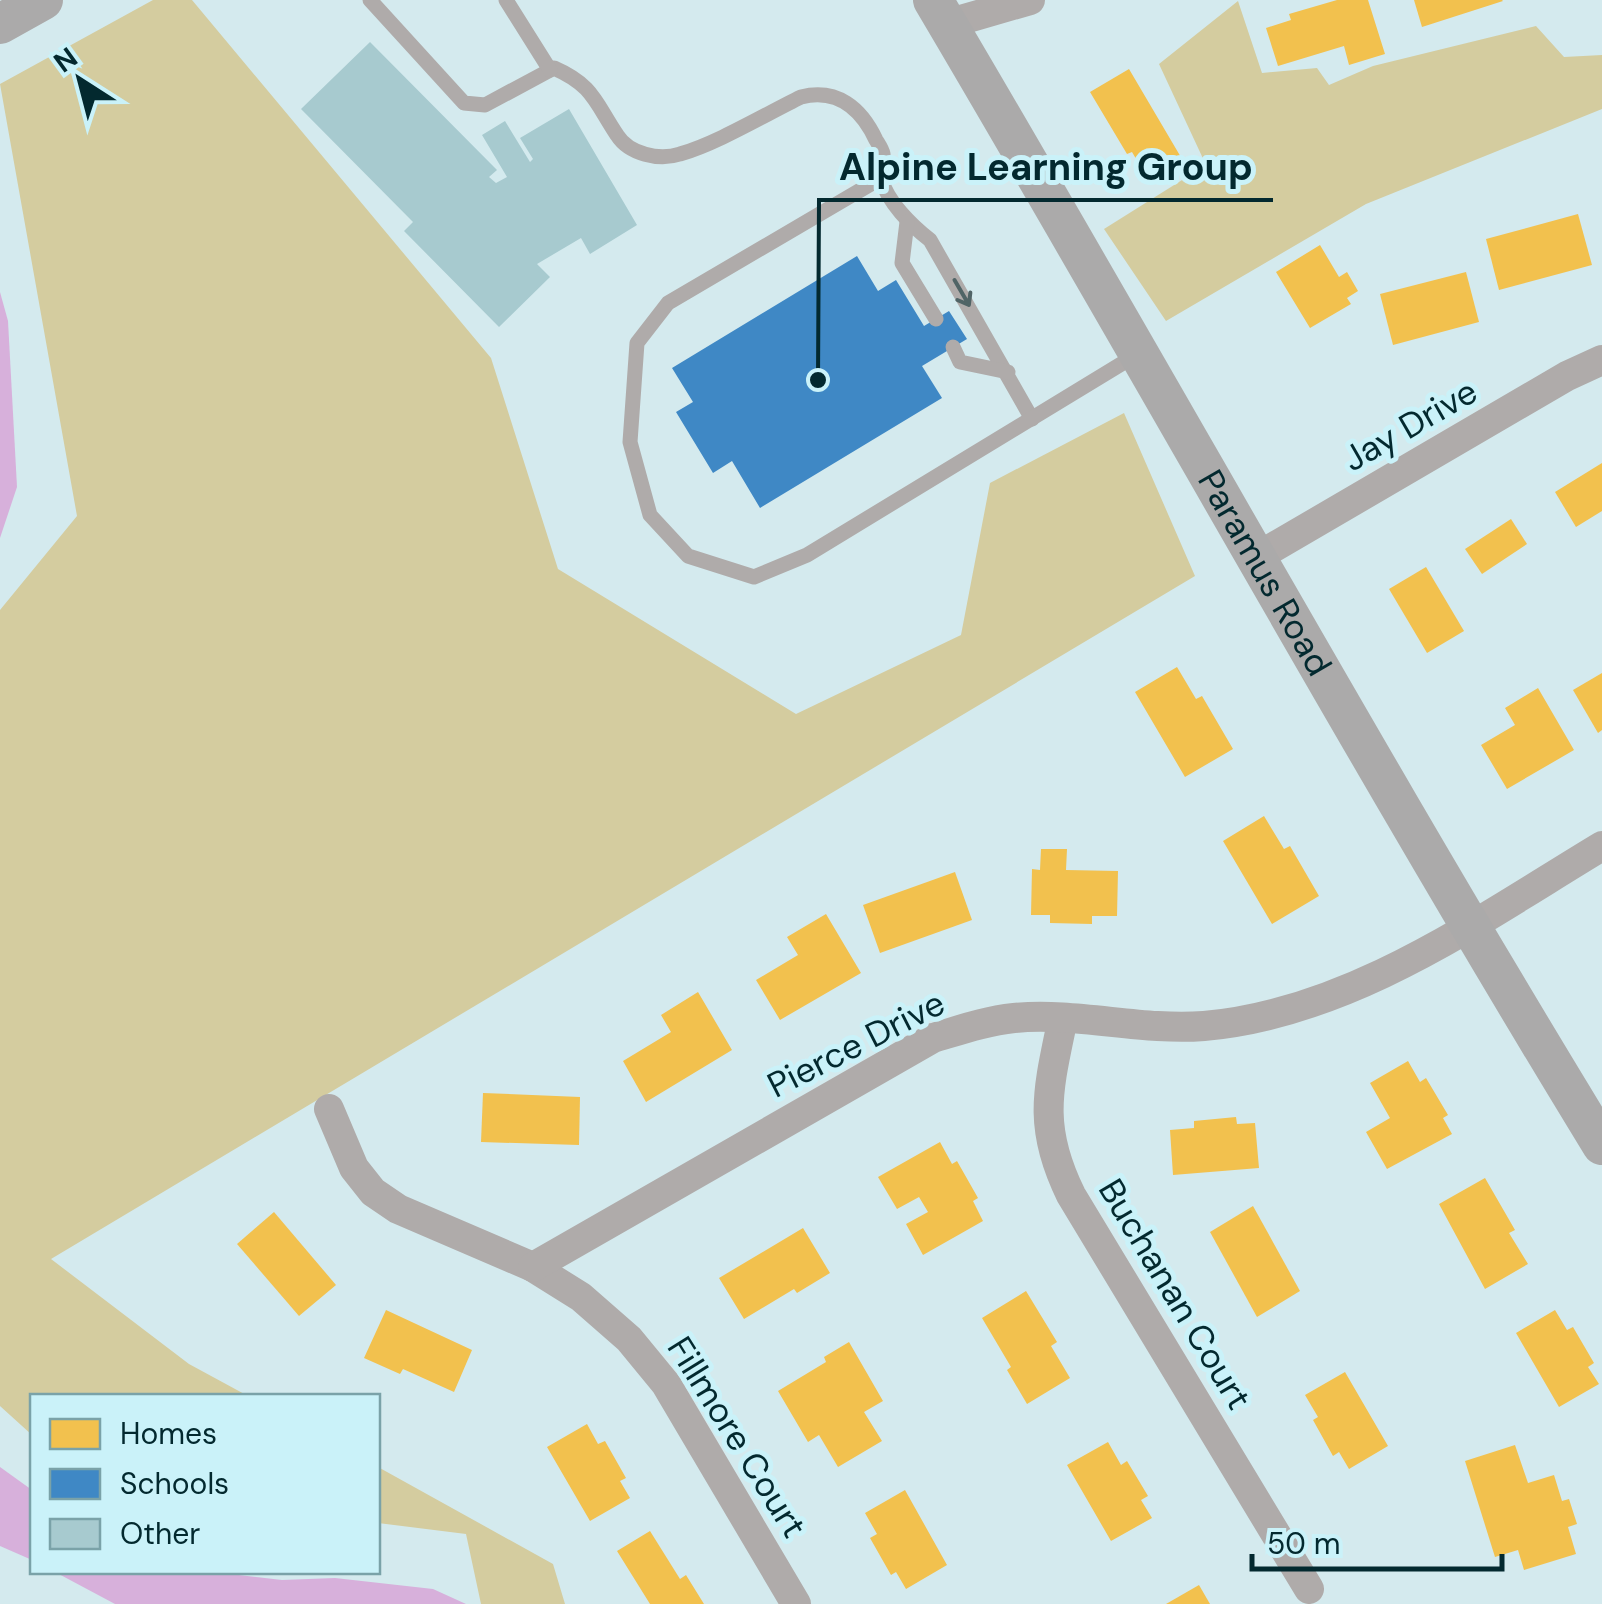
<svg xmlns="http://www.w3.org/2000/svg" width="1602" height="1604" viewBox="0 0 1602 1604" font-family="'DM Sans',sans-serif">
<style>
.forest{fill:#d4cc9f}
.water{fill:#d7b0db}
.homes{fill:#f2c14e}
.schools{fill:#3f88c5}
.building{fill:#a7cacf}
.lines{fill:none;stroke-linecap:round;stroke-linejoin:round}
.lane{stroke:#afabaa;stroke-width:15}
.street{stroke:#afabaa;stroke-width:30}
.secondary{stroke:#abaaaa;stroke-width:40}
.oneway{stroke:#506466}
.labels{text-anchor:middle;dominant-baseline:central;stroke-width:10;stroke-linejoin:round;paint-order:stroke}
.street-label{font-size:35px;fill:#03292f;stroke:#caf2f9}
.leader{fill:none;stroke:#03292f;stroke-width:4}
.callout-dot{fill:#03292f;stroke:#caf2f9;stroke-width:4}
.callout-label{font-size:38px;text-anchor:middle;font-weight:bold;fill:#03292f;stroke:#caf2f9;stroke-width:10;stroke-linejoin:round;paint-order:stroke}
</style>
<rect width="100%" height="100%" fill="#d4eaee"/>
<g class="forest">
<polygon points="153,0 192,0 491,358 558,569 796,714 961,635 990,483 1124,413 1195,576 51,1259 189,1364 248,1396 32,1396 32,1435 0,1406 0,610 77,516 0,84"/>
<polygon points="1238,1 1262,73 1317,68 1329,85 1373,66 1536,26 1564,57 1602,55 1602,109 1366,204 1166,321 1104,229 1206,165 1159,64"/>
<polygon points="378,1467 553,1564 565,1604 481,1604 466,1534 378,1523"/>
</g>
<g class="water">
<polygon points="0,292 8,321 17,487 0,538"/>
<polygon points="0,1467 32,1490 32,1560 0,1546"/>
<polygon points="55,1572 213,1572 282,1580 335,1578 433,1589 466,1604 115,1604"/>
</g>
<g class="homes">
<polygon points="1337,0 1368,0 1385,54 1349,65 1344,46 1278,66 1266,28 1291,20 1289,14"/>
<polygon points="1414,0 1502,0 1503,1 1422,27"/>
<polygon points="1129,69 1182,159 1148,179 1132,152 1127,154 1090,92"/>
<polygon points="1578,214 1592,265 1499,290 1486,239"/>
<polygon points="1320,245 1339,277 1347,272 1358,291 1347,298 1351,304 1310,328 1276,272"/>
<polygon points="1466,272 1479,322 1393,345 1380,294"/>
<polygon points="1602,463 1602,511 1576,527 1555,492"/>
<polygon points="1511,519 1527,544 1482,574 1465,549"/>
<polygon points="1426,567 1464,631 1427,653 1389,589"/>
<polygon points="1177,667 1196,699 1202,696 1233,749 1185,777 1135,692"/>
<polygon points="1602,673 1602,730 1598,733 1573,690"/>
<polygon points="1538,688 1574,750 1507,789 1481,745 1515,725 1505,708"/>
<polygon points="1264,816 1284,849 1290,846 1319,896 1272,924 1223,841"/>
<polygon points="1041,849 1067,849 1066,870 1118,871 1117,916 1092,916 1092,924 1050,923 1050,915 1031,915 1032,869 1040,870"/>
<polygon points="955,872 972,920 880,953 863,905"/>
<polygon points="826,914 861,973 780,1020 756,980 798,955 787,937"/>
<polygon points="698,992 732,1050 646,1102 623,1061 671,1032 661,1015"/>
<polygon points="1408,1061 1420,1082 1426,1078 1448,1115 1443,1118 1452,1134 1387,1169 1366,1132 1390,1118 1370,1083"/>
<polygon points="483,1093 580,1097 579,1145 481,1142"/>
<polygon points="1236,1117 1237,1124 1255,1123 1259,1168 1173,1175 1170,1130 1194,1128 1194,1121"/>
<polygon points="940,1142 952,1164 957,1161 978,1198 973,1201 983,1221 923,1255 906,1224 928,1212 919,1197 897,1209 878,1177"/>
<polygon points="1485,1178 1515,1230 1509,1233 1528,1264 1485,1289 1439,1204"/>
<polygon points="1253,1206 1300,1291 1257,1317 1210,1232"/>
<polygon points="274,1212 336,1285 299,1316 237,1244"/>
<polygon points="803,1228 830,1273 797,1293 794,1289 744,1319 719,1278"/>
<polygon points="1026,1291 1057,1342 1051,1346 1070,1378 1027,1404 1007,1370 1011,1367 982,1318"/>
<polygon points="386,1310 472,1350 454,1392 403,1369 400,1374 364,1358"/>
<polygon points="1555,1310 1567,1330 1573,1327 1594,1363 1588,1367 1599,1384 1559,1407 1516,1333"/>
<polygon points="849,1342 883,1401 864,1412 882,1441 838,1467 819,1435 808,1442 778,1391 826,1362 824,1357"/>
<polygon points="1345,1372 1388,1446 1349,1469 1339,1452 1333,1456 1313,1420 1318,1417 1305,1395"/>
<polygon points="587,1424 598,1444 605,1441 626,1478 620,1481 630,1498 590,1521 547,1447"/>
<polygon points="1108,1442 1121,1465 1127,1461 1148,1496 1141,1500 1152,1518 1111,1541 1067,1465"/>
<polygon points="1515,1445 1528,1483 1554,1475 1562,1501 1569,1499 1577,1524 1568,1527 1576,1554 1524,1570 1518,1550 1495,1557 1465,1461"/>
<polygon points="905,1490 947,1565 906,1589 896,1572 891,1575 870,1538 877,1534 865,1513"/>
<polygon points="650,1531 680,1579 686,1575 704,1604 650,1604 617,1551"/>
<polygon points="1199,1585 1210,1604 1166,1604"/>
</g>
<polygon class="schools" points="857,256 878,291 896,280 924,326 949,311 967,339 922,366 942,398 760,508 732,461 713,473 676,412 693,402 672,368"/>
<polygon class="building" points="370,42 497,170 489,177 496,183 507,177 482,135 505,121 530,162 533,159 520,138 569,109 637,225 590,254 581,238 537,264 550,277 499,327 404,231 413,222 301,109"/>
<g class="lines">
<g class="lane">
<path d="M370,0L464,103L485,105L554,68C593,85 595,102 617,135C629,154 659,161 680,154C716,144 766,114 801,97C837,88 861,108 876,140C879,145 882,149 883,154C884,162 879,171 881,178C887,202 912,226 930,240L1032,419"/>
<polyline points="506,0 550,70"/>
<polyline points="881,178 668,303 637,343 630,442 650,515 688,556 754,577 807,555 1136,355"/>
<polyline points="907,222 902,263 936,319"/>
<polyline points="953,347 960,362 1008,372"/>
</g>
<g class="street">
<polyline points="947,24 1030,0"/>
<polyline points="1257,557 1567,376 1602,360"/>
<path d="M1063,1018C1048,1090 1037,1126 1071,1195L1309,1589"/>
<polyline points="329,1109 354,1168 373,1192 398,1209 533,1267 581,1297 629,1339 666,1384 796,1604"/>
<path d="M533,1267L933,1038C960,1030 986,1021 1014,1018C1077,1012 1141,1031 1204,1026C1351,1013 1479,920 1602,846"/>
</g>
<g class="secondary">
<path id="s1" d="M933,0C1158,380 1371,768 1602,1145"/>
<polyline points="0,24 43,0"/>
</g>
</g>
<defs><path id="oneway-shaft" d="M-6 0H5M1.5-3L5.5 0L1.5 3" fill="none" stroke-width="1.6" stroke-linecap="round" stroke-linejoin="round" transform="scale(2.5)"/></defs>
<use class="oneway" href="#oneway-shaft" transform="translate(962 293) rotate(60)"/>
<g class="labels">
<g class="street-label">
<text transform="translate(1410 425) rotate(-30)">Jay Drive</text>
<text stroke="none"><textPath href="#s1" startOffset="662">Paramus Road</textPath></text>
<text transform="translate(856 1044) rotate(-27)">Pierce Drive</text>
<text transform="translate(1175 1294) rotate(59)">Buchanan Court</text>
<text transform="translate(737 1437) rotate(58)">Fillmore Court</text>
</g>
</g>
<path class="leader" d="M818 380L819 200H1273"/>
<circle class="callout-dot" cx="818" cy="380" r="10"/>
<g class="callout-label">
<text x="1046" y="180">Alpine Learning Group</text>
</g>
<rect x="30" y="1394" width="350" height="180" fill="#caf2f9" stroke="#7aa2a8" stroke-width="2.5"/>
<rect x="50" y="1419" width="50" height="30" fill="#f2c14e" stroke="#7aa2a8" stroke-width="2.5"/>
<text x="120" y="1444" font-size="30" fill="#03292f">Homes</text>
<rect x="50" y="1469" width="50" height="30" fill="#3f88c5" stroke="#7aa2a8" stroke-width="2.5"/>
<text x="120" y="1494" font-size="30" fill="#03292f">Schools</text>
<rect x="50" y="1519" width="50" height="30" fill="#a7cacf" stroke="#7aa2a8" stroke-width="2.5"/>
<text x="120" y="1544" font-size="30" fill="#03292f">Other</text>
<g transform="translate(80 80) rotate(324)" stroke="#caf2f9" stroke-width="8" paint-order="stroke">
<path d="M0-8L18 38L0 25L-18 38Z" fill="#03292f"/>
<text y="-15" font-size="28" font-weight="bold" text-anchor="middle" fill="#03292f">N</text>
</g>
<path d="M1252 1554v15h250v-15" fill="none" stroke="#03292f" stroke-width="5"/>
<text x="1267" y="1554" font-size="30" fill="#03292f" stroke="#caf2f9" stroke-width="8" paint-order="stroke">50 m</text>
</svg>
